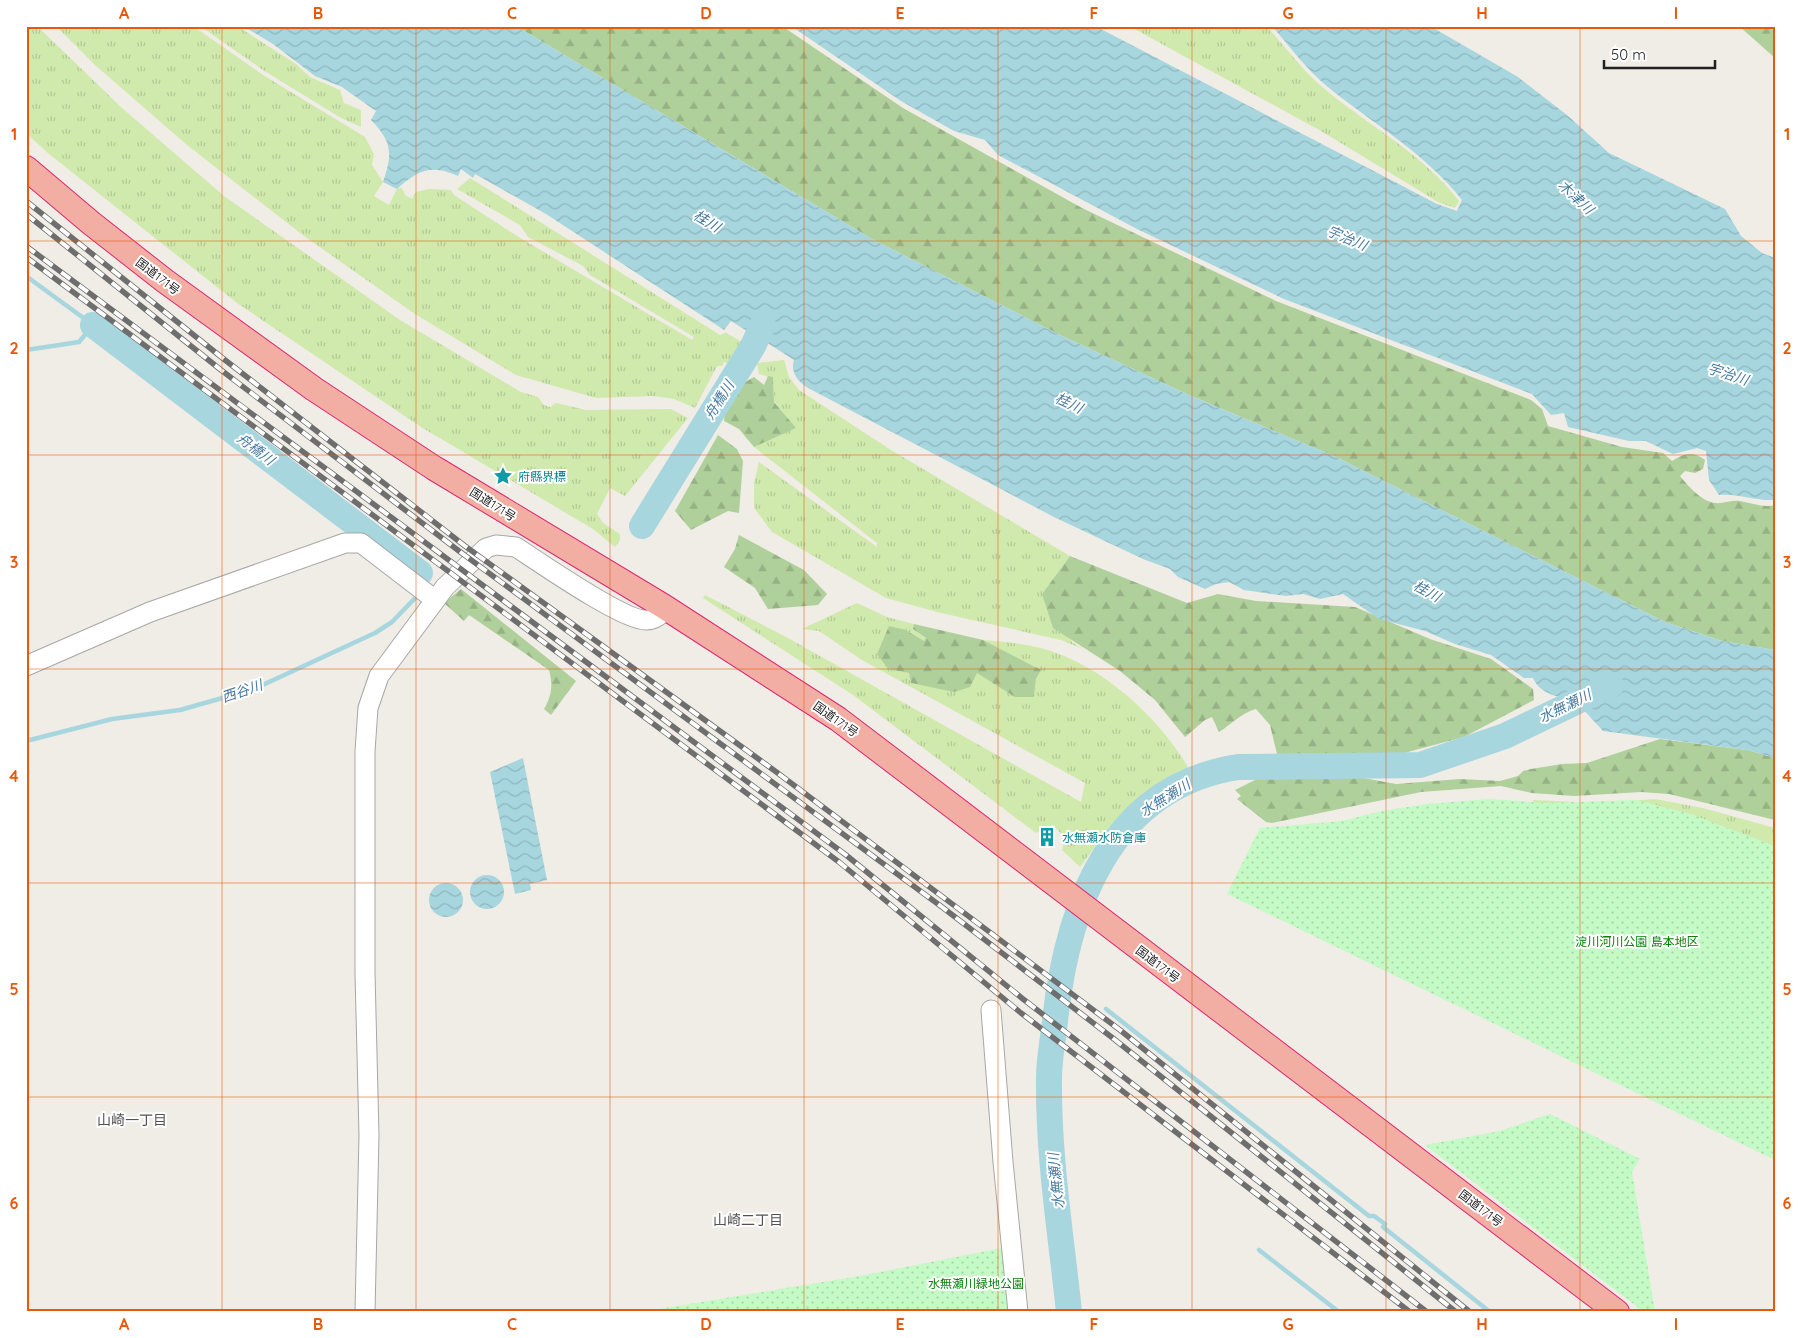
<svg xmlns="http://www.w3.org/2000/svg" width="1801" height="1338" viewBox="0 0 1801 1338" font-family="Quicksand,'Noto Sans JP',sans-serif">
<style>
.grass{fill:url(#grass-tufts)}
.forest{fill:url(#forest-firs)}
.park{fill:url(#park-dots)}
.water{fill:url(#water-waves)}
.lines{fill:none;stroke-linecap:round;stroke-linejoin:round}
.stream{stroke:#a7d6de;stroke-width:4.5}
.river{stroke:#a7d6de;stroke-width:26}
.tertiary-casing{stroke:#a7a7a7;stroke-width:21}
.trunk-casing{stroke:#db2772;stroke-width:26}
.tertiary{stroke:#fff;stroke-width:19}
.trunk{stroke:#f2aea3;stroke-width:24}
.rail-casing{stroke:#6e6e6e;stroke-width:5.5}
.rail{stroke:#fff;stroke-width:4;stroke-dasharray:11;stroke-linecap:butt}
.grid{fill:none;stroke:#e8590c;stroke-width:1;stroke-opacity:0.55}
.labels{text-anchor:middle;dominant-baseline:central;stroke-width:4;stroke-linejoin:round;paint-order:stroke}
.street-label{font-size:12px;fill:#202020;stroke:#fff}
.culture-label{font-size:12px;fill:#0d838f;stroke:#fff;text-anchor:start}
.park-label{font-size:12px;fill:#0c800d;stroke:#fff}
.water-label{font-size:14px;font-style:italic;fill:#467aa0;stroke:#fff}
.neighbourhood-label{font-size:14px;fill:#535353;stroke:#fff}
.neatline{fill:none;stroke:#e8590c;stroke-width:2}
.grid-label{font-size:16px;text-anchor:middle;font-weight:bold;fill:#e8590c}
</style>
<defs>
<pattern id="grass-tufts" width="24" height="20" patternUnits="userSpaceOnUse" patternTransform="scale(1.25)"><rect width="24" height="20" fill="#d0eaad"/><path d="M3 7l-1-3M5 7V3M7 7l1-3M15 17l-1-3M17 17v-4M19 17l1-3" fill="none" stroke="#b2c895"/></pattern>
<pattern id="forest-firs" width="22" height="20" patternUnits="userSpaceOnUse" patternTransform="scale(1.25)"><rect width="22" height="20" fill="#afd09b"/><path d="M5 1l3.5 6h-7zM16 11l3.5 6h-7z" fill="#96b285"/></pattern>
<pattern id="park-dots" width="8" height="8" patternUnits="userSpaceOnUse" patternTransform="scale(1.25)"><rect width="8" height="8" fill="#c4fac5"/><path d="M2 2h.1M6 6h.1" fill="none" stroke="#a8d6a9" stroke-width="1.8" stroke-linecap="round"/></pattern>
<pattern id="water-waves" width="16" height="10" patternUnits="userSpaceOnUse" patternTransform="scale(1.25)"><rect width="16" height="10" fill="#a7d6de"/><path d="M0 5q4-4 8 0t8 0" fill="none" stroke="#8fb7be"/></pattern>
</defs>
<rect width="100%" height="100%" fill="#f0ece6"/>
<g class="grass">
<polygon points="26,26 37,26 122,108 224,196 400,320 521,392 538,397 544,405 550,407 556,403 586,410 671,409 688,418 625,496 610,488 597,514 603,523 620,534 620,540 615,547 593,529 421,427 237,303 49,154 26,133"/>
<polygon points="56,26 193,26 263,75 365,137 374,154 372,165 383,182 374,196 389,205 397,189 402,188 405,195 412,199 416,192 429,189 451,190 454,195 517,236 692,340 694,337 590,275 583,266 528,237 520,225 457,189 470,178 720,335 726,333 744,343 729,364 724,362 722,366 717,366 695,408 674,399 653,396 596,398 516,375 415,314 304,236 187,145 95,65"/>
<polygon points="200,26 237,26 296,64 310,77 340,90 344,103 361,110 361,127 341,118 263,70"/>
<path d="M1129,26H1266C1286,47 1304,73 1327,91C1371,127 1424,155 1459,201L1455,208L1438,202L1321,131Z"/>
<polygon points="784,360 789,377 799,390 891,450 1070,556 1042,594 1072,642 1083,649 1061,640 941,613 886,598 772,532 754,508 754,483 759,462 877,547 877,543 754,447 795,428 774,401 773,378 759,374 757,363"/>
<path d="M705,595L786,637L1081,802L1085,783L862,660L819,631L802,629L857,603L887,617L914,624L913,629L926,638L924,642L906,630L888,669L909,673L911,683L927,685L977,673L1034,697L1036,679L1041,670L983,640C1010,642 1037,645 1062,655C1114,677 1159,719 1188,767L1139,797L1111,825L1080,867L1062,850L1065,838L1053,825L1036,833L853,695L703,598Z"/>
<polygon points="1655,799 1703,808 1775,828 1775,852 1535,804 1533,800 1598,803"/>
</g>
<g class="forest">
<path d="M516,26H782L903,108L1082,208L1276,301L1531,400L1542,409L1548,426L1622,447L1663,453L1672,461C1685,453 1693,451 1705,460L1703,469L1695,473L1685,471L1680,476C1690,488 1704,505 1721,503C1727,502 1734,500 1740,501C1752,503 1763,508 1775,505V650L1722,641L1665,622L1336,457L1189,395L1060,335L872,239Z"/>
<polygon points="1739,26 1775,26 1775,58"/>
<path d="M768,376L773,377L774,402L796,428L754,447L739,429L724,421C727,398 734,388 754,377L764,385Z"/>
<polygon points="718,435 737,449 743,461 739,513 728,511 691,530 675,511"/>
<polygon points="739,535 804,570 827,594 818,605 768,609 755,588 724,567 735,549"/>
<path d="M1070,556L1187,603L1218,594L1256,601L1355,607L1430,639L1491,659L1533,689L1534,700L1464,737L1404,753L1277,754L1270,725L1256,709C1241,713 1232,724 1219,732L1212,717L1205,720L1185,737L1155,700L1120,671L1053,628L1042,594Z"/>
<path d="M461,589L576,681L551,715L544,709C552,695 553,685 549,670L469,615L464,621L444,603Z"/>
<polygon points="914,624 983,640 1041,670 1036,679 1034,697 1015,697 977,673 970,687 954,692 911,683 909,673 888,669 877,654 889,626 906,630 924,641 926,638 913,629"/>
<polygon points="1660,739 1747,750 1775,758 1775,820 1669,794 1641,792 1574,796 1532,793 1501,786 1421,792 1272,823 1266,822 1237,799 1241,796 1235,790 1259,778 1299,776 1358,777 1396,784 1460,779 1500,781 1518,776 1523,771 1531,769 1562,764 1587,763"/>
</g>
<g class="park">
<polygon points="1490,799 1545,803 1637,800 1691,814 1775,846 1775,1160 1227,894 1260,828 1342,821 1382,811 1427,804"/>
<polygon points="1550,1114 1640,1159 1632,1172 1655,1312 1644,1312 1425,1145 1500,1131"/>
<polygon points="1002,1248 1008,1312 641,1312 860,1276"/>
</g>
<g class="water">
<path d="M243,26H516L872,239L1060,335L1189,395L1336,457L1665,622L1722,641L1775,650V758L1747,750L1603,731L1581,707L1580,700C1562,698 1541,696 1533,678H1524L1491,655L1455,644L1425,631L1379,619L1343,594L1320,599L1303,594L1286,596L1244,590L1229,582L1216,584L1205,589L1178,577L1170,569L1143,559L1054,517L808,388C798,382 790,372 794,360L766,342L761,350L756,347L750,358L743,354L751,343L747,340L750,333L731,321L724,330L546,214L475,174L473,178L461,169L458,176C431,164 418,170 397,189L383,182C393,153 392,142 371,120L376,111L342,87L315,76L273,44Z"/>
<path d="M791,26H1095L1437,204L1457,211L1462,200C1426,154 1374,124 1329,88C1307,70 1290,47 1272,26H1430L1518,77L1567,115L1609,153L1725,209L1741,236L1762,253L1775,258V500C1755,501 1738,493 1719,495L1709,480L1706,451L1697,448L1673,454L1646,441H1629L1568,427L1564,413L1551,415L1532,394L1284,299L1137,229L998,155L985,140L954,131L901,101Z"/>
<polygon points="523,758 547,880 530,884 531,890 515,894 490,772"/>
<circle cx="487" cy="892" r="17"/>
<circle cx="446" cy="900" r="17"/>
</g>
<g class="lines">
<g class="stream">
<polyline points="26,276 93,325 79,342 26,350"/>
<polyline points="26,741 112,719 180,710 254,689 375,633 392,622 419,594"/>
<polyline points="1106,1009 1369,1216 1374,1216 1385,1224 1383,1227 1490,1312"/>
<polyline points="1259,1250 1339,1312"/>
</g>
<g class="river">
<polyline points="93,325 420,573"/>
<polyline points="642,526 753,346 763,324"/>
<path d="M1069,1312C1061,1235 1048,1156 1049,1078C1049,1059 1053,1040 1055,1021C1067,907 1110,787 1238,767L1420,765L1505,736L1611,685"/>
</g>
<g class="tertiary-casing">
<g id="tertiary">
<polyline points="26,666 150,612 345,543 361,543 434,599"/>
<polyline points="991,1010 1003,1162 1018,1312"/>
<path d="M365,1312L369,1135L365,973V751L368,708L379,676L445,587L486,548L496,545L516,547C539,562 625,622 647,620C654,620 658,616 664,612L663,606"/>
</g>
</g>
<g class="trunk-casing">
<polyline id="trunk" points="26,168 91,223 165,281 314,389 434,468 663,606 838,719 1617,1312"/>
</g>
<use href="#tertiary" class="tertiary"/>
<use href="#trunk" class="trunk"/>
<g class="rail-casing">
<g id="rail">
<polyline points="26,201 225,360 465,546 775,771 1120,1030 1470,1312"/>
<polyline points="26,214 221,370 459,551 942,907 1114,1039 1456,1312"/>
<polyline points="26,246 846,855 1023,999 1427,1312"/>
<polyline points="26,257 839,862 1021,1013 1410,1312"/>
</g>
</g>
<use href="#rail" class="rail"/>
</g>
<path class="grid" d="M222,26V1312M416,26V1312M610,26V1312M804,26V1312M998,26V1312M1192,26V1312M1386,26V1312M1580,26V1312M26,241H1775M26,455H1775M26,669H1775M26,883H1775M26,1097H1775"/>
<defs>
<g id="sight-bare" transform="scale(1.5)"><path d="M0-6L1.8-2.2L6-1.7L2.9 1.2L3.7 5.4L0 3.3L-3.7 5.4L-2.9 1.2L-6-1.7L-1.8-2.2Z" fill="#0f9aa8" stroke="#fff" stroke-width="2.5" paint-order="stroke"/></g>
<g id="building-bare" transform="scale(1.5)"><path d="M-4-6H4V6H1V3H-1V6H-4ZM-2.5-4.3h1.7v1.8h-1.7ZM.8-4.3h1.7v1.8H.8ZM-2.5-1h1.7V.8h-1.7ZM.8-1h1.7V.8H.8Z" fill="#0f9aa8" stroke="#fff" stroke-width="2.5" paint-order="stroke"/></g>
</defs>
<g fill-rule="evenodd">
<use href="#sight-bare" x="503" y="476"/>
<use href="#building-bare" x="1047" y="837"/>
</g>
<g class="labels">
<g class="street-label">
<text transform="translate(158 276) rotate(37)">国道171号</text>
<text transform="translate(493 504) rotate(32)">国道171号</text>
<text transform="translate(836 719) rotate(35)">国道171号</text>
<text transform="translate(1158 964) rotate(37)">国道171号</text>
<text transform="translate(1481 1208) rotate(37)">国道171号</text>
</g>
<g class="culture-label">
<text x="518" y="476">府縣界標</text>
<text x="1062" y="837">水無瀬水防倉庫</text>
</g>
<g class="park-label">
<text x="1637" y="941">淀川河川公園 島本地区</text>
<text x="976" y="1283">水無瀬川緑地公園</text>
</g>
<g class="water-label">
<text transform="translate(1576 197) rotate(43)">木津川</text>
<text transform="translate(707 221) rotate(31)">桂川</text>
<text transform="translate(1347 238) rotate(23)">宇治川</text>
<text transform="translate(1728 374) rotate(18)">宇治川</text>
<text transform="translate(719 400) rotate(-58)">舟橋川</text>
<text transform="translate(1069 403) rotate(25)">桂川</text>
<text transform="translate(256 449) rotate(37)">舟橋川</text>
<text transform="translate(1427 591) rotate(28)">桂川</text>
<text transform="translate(242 691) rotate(-19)">西谷川</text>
<text transform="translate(1565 706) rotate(-26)">水無瀬川</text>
<text transform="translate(1165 798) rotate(-32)">水無瀬川</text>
<text transform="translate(1056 1181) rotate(-96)">水無瀬川</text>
</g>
<g class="neighbourhood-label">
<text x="132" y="1120">山崎一丁目</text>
<text x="748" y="1220">山崎二丁目</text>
</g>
</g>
<rect width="1801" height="1338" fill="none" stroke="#ffffff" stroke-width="55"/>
<path d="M1604 60v8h111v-8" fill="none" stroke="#202020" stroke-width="2.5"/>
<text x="1611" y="60" font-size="15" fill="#202020" stroke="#ffffff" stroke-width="4" paint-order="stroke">50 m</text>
<rect x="28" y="28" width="1746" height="1282" class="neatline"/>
<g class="grid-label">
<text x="124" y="19">A</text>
<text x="318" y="19">B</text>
<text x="512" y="19">C</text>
<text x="706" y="19">D</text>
<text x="900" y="19">E</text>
<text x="1094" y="19">F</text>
<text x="1288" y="19">G</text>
<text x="1482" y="19">H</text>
<text x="1676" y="19">I</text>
<text x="14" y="140">1</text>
<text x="1787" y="140">1</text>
<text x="14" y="354">2</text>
<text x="1787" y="354">2</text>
<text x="14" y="568">3</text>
<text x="1787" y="568">3</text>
<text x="14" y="782">4</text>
<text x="1787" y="782">4</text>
<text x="14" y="995">5</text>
<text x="1787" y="995">5</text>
<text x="14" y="1209">6</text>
<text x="1787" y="1209">6</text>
<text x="124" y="1330">A</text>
<text x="318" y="1330">B</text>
<text x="512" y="1330">C</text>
<text x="706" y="1330">D</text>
<text x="900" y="1330">E</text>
<text x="1094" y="1330">F</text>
<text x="1288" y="1330">G</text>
<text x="1482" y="1330">H</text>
<text x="1676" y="1330">I</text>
</g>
</svg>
